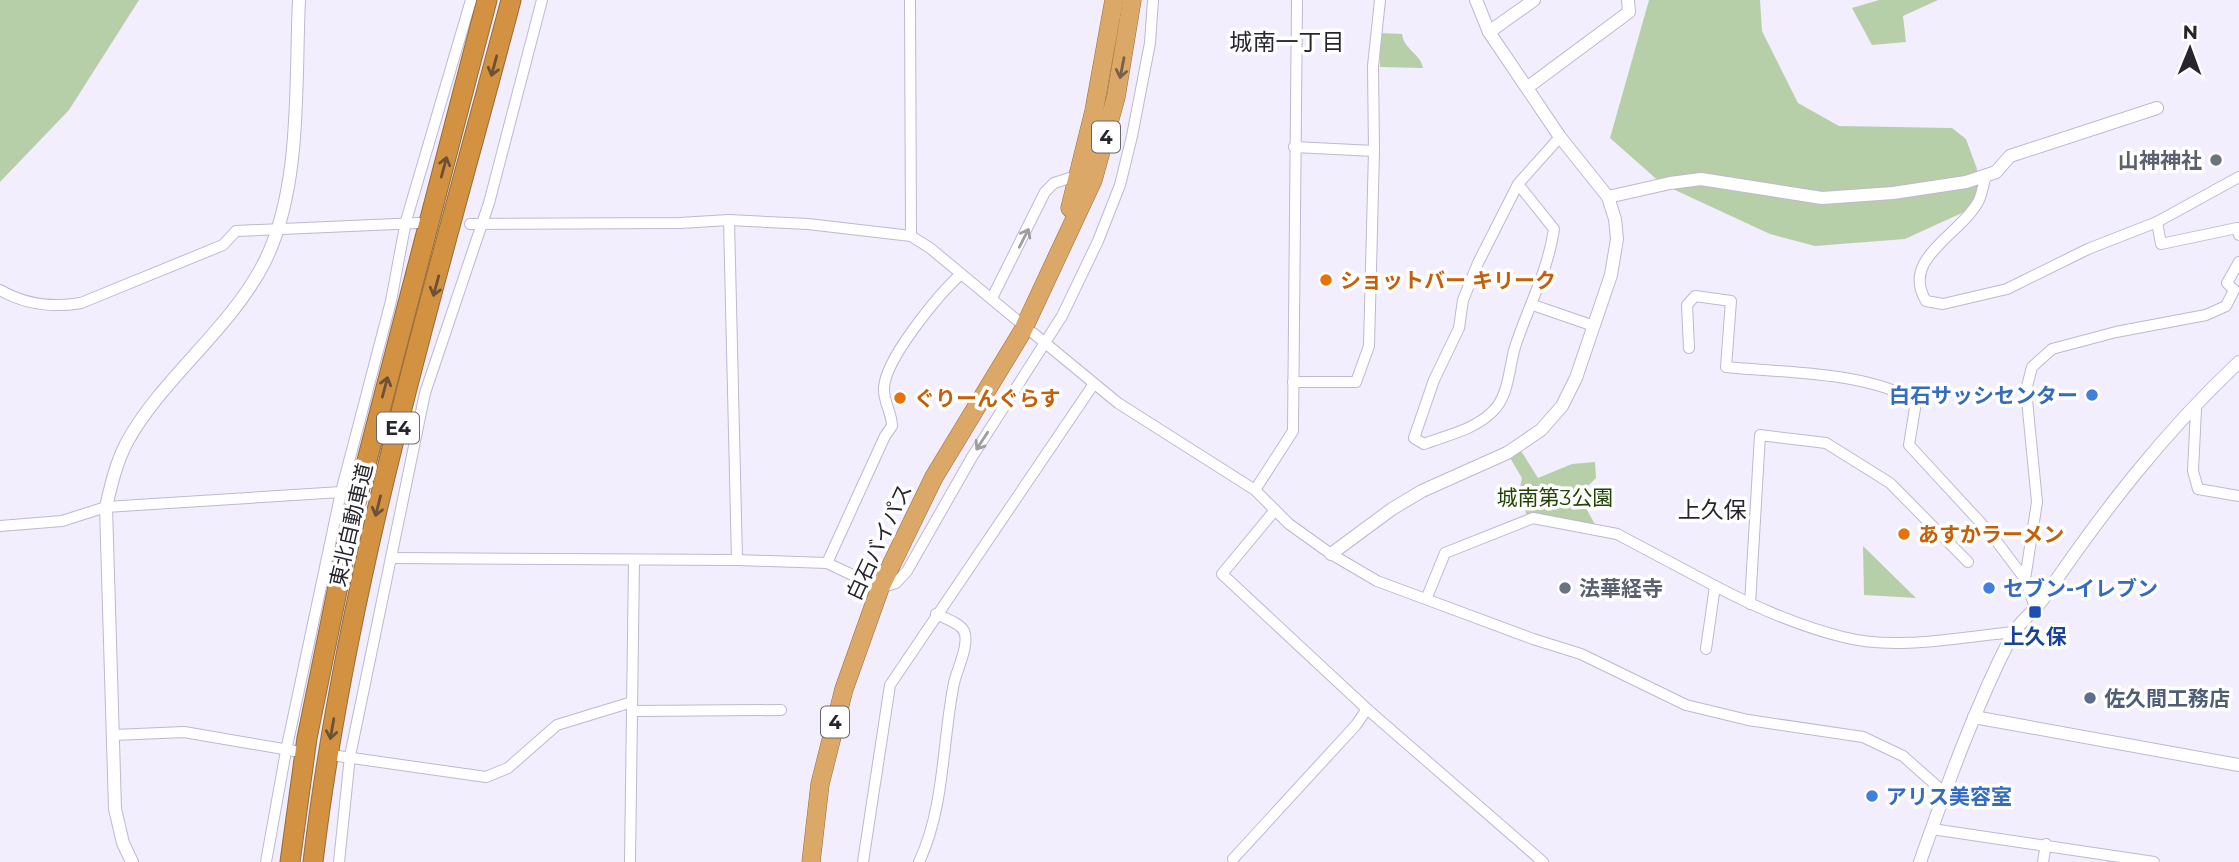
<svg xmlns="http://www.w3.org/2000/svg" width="2239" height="862" viewBox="0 0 2239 862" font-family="Montserrat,'Noto Sans JP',sans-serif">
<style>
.green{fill:#b7cfa8}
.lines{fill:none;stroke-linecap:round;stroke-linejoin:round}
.minor-casing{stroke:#bfb8d0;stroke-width:12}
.tertiary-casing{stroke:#bfb8d0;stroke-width:14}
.trunk-casing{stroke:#966c3a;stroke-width:19}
.motorway-casing{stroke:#966c3a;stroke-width:21}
.minor{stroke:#fff;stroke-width:10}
.tertiary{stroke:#fff;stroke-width:12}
.trunk{stroke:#dba867;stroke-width:18}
.motorway{stroke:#d29241;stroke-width:19}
.oneway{stroke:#6c5136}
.oneway2{stroke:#796048}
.oneway3{stroke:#9e9da1}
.worship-dot{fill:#6b7280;stroke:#fff;stroke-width:2.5}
.food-dot{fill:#e8710a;stroke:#fff;stroke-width:2.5}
.shop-dot{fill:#3f7fe0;stroke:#fff;stroke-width:2.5}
.transit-dot{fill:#1a4fb4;stroke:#fff;stroke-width:2.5}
.service-dot{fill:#5c6f8a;stroke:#fff;stroke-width:2.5}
.labels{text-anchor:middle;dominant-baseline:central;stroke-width:7;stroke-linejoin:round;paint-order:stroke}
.shield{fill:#fff;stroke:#68666d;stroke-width:2}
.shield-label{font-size:19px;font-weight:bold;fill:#28252e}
.worship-label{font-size:21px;font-weight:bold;fill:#5b616d;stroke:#fff;text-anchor:end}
.food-label{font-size:21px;font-weight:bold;fill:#c56008;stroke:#fff;text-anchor:start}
.shop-label{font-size:21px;font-weight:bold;fill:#366cbe;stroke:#fff;text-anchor:start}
.park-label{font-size:21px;fill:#234304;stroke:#fff}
.street-label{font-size:21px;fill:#28252e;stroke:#fff}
.transit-label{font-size:21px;font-weight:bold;fill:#164399;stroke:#fff}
.service-label{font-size:21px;font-weight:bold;fill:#4e5e75;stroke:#fff;text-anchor:start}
.neighbourhood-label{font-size:23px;fill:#28252e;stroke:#fff}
</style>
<rect width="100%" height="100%" fill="#f2eefe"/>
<g class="green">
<polygon points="0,0 139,0 69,110 0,182"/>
<polygon points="1649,0 1760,0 1762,31 1798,103 1839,126 1952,128 1966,139 1977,169 1977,206 1905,239 1815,246 1770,234 1662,184 1610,138"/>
<polygon points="1879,0 1938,0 1903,16 1906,42 1872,45 1852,8"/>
<path d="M1380,33L1402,34C1404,50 1421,54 1423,68L1380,67Z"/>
<polygon points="1518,446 1538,478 1572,464 1595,462 1596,478 1579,495 1598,530 1527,518 1520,487 1522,478 1507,453"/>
<polygon points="1863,546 1916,598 1864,595"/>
</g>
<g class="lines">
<g class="minor-casing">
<g id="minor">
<polyline points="910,0 911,236"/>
<polyline points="1294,147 1374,151"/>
<path d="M1986,176C1983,184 1982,195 1978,202C1960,235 1900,259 1926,301L1943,304L2007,289L2088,249L2157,222L2239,177"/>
<path d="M1518,184L1554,229C1548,271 1528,307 1515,347C1509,367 1509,397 1492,412C1474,430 1447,435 1424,444L1414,438L1434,380L1459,328L1463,300L1478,263L1518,184L1560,137"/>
<polyline points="2157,222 2161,244 2237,228 2239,235"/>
<polyline points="470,224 680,223 729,220 808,224 911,236 930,248 1018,321"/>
<path d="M0,290C26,305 52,308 81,303L223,245L236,231L418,223"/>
<polyline points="2234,290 2227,283 2239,262"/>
<polyline points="992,298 1045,192 1054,183 1079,175"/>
<polyline points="1533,305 1591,325"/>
<polyline points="1033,333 1118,403 1255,490 1289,524 1331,554 1377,581 1533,639 1581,654 1686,705 1748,720 1863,737 1903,756 1938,787 1944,797"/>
<path d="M1689,348L1687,305L1695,296L1731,301L1726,367C1782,373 1869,371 1916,402L1909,445L1991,534L2025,579L2036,610"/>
<polyline points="1293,382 1356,382 1369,346 1374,151 1373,66 1380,0"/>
<polyline points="2196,409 2193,471 2198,489 2239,496"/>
<polyline points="1255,490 1293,431 1297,0"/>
<polyline points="1275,510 1222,574 1367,709 1543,862"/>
<polyline points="0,526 62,521 106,507 341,492"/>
<polyline points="391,558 737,560 729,220"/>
<polyline points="737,560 827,563 880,588 896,583 907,571 972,457 1062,316 1098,241 1120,185 1132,136 1150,43 1153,0"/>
<path d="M827,563L885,436L892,426C892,413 883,401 884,388C885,359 939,294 961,274"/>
<polyline points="2025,579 2037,502 2026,390 2032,367 2052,349 2116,332 2206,315 2226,306 2234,290"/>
<polyline points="1427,597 1445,553 1533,518 1617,534 1715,586"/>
<polyline points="1750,604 1760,435 1826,443 1890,483 1968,562"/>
<path d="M1706,649L1715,586C1755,607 1799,626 1843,637C1897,651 1960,637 2014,632"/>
<polyline points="632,711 781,710"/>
<polyline points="114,735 184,732 295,751"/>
<polyline points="338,756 486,777 508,768 557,725 632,702"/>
<polyline points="1932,829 2154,862"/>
<polyline points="1233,859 1356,725 1367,709"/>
<polyline points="266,862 286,751 341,492 391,301 406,221 471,0"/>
<polyline points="339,862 350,756 425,393 489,203 542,0"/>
<polyline points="630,862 634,560"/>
<polyline points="863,862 890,685 1093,385"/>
<path d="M919,862C945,807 942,742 954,683C957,669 970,644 964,631C960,623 944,618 936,614"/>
<polyline points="2043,862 2046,844"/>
</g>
</g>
<g class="tertiary-casing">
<g id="tertiary">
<polyline points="1489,32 1534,0"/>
<polyline points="1528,87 1629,12 1628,0"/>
<polyline points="1608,197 1670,183 1701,179 1822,198 1893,193 1966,182 1996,172 2010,156 2157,108"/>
<polyline points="1331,554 1392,509 1422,491 1507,453 1541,430 1562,406 1576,378 1611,275 1617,239 1615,219 1608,197 1560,137 1489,32 1476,0"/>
<polyline points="1974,717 2239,765"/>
<path d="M132,862L123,843L115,809L106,507C111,485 116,463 127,442C162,378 231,329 265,261C302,186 295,83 299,0"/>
<path d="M1920,862C1947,785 1975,707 2012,635C2019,622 2034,612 2043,599C2101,514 2163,433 2239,362"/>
</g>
</g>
<g class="trunk-casing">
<g id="trunk">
<polyline points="1070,208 1094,111 1114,0"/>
<polyline points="811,862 820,784 844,689 880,588 934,477 1022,332 1093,180 1116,97 1132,0"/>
</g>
</g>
<g class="motorway-casing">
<g id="motorway">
<polyline points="290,862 307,738 352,518 487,0"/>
<path d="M313,862C348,569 436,285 511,0"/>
</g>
</g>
<use href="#minor" class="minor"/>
<use href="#tertiary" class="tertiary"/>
<use href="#trunk" class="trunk"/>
<use href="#motorway" class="motorway"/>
</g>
<defs><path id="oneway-shaft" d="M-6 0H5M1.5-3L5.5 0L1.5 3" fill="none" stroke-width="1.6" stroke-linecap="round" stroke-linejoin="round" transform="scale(1.75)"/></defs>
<g class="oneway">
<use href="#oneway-shaft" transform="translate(494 66) rotate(105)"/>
<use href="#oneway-shaft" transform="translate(444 167) rotate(-75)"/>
<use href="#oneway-shaft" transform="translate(436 286) rotate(105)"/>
<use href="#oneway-shaft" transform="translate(385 387) rotate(-75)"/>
<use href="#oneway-shaft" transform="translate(378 506) rotate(104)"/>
<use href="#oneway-shaft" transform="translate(332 729) rotate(100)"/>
</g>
<use class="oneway2" href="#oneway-shaft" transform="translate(1122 68) rotate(101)"/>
<g class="oneway3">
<use href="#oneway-shaft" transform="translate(1024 238) rotate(-63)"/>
<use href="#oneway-shaft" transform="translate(982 441) rotate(123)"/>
</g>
<g class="worship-dot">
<circle cx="2216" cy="160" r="7"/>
<circle cx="1565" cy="588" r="7"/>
</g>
<g class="food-dot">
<circle cx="1326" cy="280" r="7"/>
<circle cx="900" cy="398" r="7"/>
<circle cx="1904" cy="534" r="7"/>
</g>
<g class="shop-dot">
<circle cx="2092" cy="395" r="7"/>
<circle cx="1989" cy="588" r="7"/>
<circle cx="1872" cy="796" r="7"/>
</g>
<rect class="transit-dot" x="2028" y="605" width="14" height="14" rx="3.5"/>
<circle class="service-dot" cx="2090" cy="698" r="7"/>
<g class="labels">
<g class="shield">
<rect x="1092" y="121.5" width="28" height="31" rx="5"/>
<rect x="377" y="412.5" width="42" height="31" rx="5"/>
<rect x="821" y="706.5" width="28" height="31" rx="5"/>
</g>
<g class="shield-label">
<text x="1106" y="137">4</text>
<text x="398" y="428">E4</text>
<text x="835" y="722">4</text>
</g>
<g class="worship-label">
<text x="2202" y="160">山神神社</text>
<text x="1579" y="588" text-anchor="start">法華経寺</text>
</g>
<g class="food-label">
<text x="1340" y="280">ショットバー キリーク</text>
<text x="914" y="398">ぐりーんぐらす</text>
<text x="1918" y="534">あすかラーメン</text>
</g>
<g class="shop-label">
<text x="2078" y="395" text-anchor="end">白石サッシセンター</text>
<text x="2003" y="588">セブン-イレブン</text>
<text x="1886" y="796">アリス美容室</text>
</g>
<g class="park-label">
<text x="1555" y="497">城南第3公園</text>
</g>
<g class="street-label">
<text transform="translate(351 525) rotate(-77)">東北自動車道</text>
<text transform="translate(879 542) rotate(-65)">白石バイパス</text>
</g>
<g class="transit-label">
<text x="2035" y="636">上久保</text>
</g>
<g class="service-label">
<text x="2104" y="698">佐久間工務店</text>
</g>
<g class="neighbourhood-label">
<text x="1287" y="42">城南一丁目</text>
<text x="1712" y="510">上久保</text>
</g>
</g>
<g transform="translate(2190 49) rotate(1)" stroke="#ffffff" stroke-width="5" paint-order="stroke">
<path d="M0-5L12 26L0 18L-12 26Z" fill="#28252e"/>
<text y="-10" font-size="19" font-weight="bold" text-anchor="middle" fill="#28252e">N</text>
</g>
</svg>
